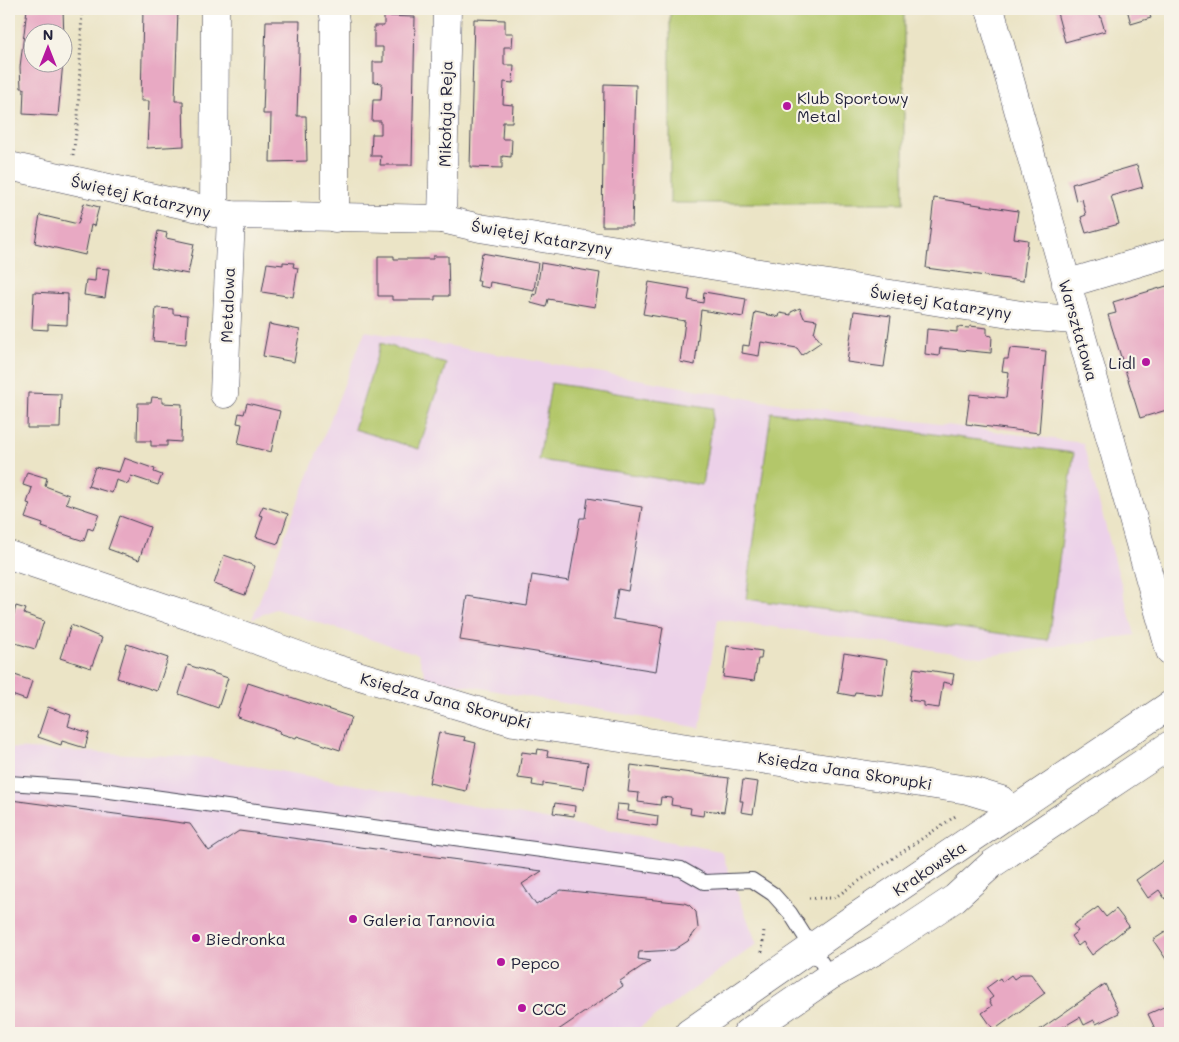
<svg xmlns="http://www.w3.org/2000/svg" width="1179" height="1042" viewBox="0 0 1179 1042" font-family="Mali,sans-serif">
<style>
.built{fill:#ecd1e9}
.green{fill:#b3c76b;stroke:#6a7453}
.building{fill:#e8a9c3}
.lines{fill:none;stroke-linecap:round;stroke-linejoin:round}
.service-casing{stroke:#403f50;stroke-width:16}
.minor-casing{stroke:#403f50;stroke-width:29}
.tertiary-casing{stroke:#403f50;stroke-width:29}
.path{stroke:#403f50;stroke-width:3;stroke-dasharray:1 4;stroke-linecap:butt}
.service{stroke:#fff;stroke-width:14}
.minor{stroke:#fff;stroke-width:28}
.tertiary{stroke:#fff;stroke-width:28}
.poi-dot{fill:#b5179e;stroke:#f7f3e8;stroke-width:2}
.labels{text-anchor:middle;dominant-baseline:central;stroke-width:4.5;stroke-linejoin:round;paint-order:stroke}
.poi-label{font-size:16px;fill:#22223b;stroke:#f7f3e8;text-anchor:start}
.street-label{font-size:16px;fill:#22223b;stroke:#f7f3e8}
</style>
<rect width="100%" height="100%" fill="#f7f3e8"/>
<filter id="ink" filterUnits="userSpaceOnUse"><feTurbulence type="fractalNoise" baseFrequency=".02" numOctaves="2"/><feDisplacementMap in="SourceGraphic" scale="10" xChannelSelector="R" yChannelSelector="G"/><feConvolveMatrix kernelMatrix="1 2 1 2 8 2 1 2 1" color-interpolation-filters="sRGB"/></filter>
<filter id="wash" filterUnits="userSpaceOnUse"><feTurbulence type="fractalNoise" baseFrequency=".0096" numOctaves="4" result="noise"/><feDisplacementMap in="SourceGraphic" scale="20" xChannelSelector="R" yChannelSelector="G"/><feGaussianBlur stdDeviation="1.12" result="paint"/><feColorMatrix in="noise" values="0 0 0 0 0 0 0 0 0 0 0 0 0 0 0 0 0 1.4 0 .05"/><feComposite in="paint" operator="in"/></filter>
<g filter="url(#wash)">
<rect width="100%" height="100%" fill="#ebe4c6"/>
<g class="built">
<polygon points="365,331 756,400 1083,443 1135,635 981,657 718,619 700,728 426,678 418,654 275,609 252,619"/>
<polygon points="9,748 208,758 721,851 757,944 632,1033 9,1033"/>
</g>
<g class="green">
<rect x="670" y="9" width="234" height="194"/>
<polygon points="381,343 446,364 419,449 354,429"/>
<polygon points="551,383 714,408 702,485 539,460"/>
<polygon points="771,412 1074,453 1048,640 746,599"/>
</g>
<g id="blocks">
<g class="building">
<polygon points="27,9 63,9 64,40 62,32 32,32 32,62 63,62 58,116 23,114 24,88 21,88 20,67"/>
<polygon points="143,9 178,9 175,101 183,101 184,146 147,148 149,101 141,101"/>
<polygon points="1056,9 1098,9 1105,31 1065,42"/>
<polygon points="1127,9 1161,9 1149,13 1151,18 1131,24"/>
<polygon points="384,16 415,17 412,165 380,165 381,156 371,156 372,134 381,134 381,121 372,121 373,100 381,100 382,83 373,82 373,62 383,62 383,47 374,47 374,26 384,26"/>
<polygon points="474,19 505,20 505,33 513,33 512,47 504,47 504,65 514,65 513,83 504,82 503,104 513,105 512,122 503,122 502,139 512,139 511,157 502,156 502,168 470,167"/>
<polygon points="266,21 300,21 297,116 306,116 307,161 270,162 271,114 263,114"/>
<polygon points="604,84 636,85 632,226 602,226"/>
<polygon points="1137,165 1143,187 1111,196 1119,224 1086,233 1081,217 1086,215 1082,199 1076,201 1072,184"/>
<polygon points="934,198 1018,211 1014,238 1028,240 1023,281 926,268"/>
<polygon points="84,203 99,207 94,226 91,225 85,255 35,243 40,215 78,224"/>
<polygon points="158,231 167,233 166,238 194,244 188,274 151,267"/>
<polygon points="482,253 538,263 534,290 490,282 489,288 479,286 480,281 477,281"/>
<polygon points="378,256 394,256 394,259 433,259 433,256 448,256 449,296 435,296 435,300 392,300 392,296 378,296"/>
<polygon points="283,262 294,263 293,267 298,268 293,297 262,292 267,263 283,265"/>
<polygon points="541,263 600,273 595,307 548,299 546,307 531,303 533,294 536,295"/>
<polygon points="96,268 109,269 105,298 84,295 86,280 95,281"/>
<polygon points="649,282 690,289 688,300 703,303 704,292 746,299 743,317 701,310 695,365 680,362 685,321 643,314"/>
<polygon points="1170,285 1170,409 1140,418 1108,315 1116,313 1113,302"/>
<polygon points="34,292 68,294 67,325 48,324 48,330 32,329"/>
<polygon points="156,308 173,309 173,314 188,315 186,344 153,341"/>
<polygon points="800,308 804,318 817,320 814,333 821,342 802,355 797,348 761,342 759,356 742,353 743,345 749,346 755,312 779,317 780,313 791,315 791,312"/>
<polygon points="854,311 891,316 884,367 847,362"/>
<polygon points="269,324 300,330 294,362 263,356"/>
<polygon points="970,326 987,328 987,335 992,336 991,353 940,348 939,356 925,354 927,329 957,332 957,327 969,328"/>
<polygon points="1010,348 1046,351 1039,433 966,424 970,394 1006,398 1009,372 1002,371 1004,359 1008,359"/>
<polygon points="28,393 61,394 60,428 27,428"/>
<polygon points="152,397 162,398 162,403 182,404 181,442 167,441 167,446 151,446 151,441 137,441 138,403 151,403"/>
<polygon points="247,403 280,411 271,452 238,444 242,424 237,423 239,413 244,414"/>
<polygon points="124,458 155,469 154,472 162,475 158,485 131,476 128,484 116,480 112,493 88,486 95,467 119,472"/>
<polygon points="27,472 47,478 45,486 69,495 66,503 99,514 93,530 88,528 84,541 42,527 43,524 25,518 30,504 27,503 32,488 23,485"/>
<polygon points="588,498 642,507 628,591 618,589 613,619 663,627 656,671 460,640 467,596 527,606 532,575 569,581 580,518 585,518"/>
<polygon points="263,506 288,514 278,544 256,537 263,516 259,515"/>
<polygon points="120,516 150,527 139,560 108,549"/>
<polygon points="224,555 255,566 245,595 214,584"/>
<polygon points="16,606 26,609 24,614 44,621 35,649 9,641 9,631"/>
<polygon points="71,625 102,638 91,668 60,658"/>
<polygon points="127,644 168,658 157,691 117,678"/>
<polygon points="727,646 762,651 761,659 758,659 754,681 723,677"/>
<polygon points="844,653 887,660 882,695 855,692 854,696 838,693"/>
<polygon points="188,665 228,678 218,708 179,694"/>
<polygon points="914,668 954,674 952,684 943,682 939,708 924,706 924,702 909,700"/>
<polygon points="9,673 32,681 26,700 9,694"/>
<polygon points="248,683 351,717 340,750 297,736 296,738 288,736 279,733 280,731 237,717"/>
<polygon points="48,707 71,715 68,726 89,733 85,748 62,741 61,745 38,737"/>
<polygon points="439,732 465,737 464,740 476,743 466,791 429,783"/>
<polygon points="538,749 548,751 547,756 588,762 584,789 543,783 543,787 532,785 533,780 518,778 522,752 537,754"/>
<polygon points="631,765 729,778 724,812 704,810 703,816 690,814 691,808 671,805 672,798 661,797 660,805 638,802 639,793 628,792"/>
<polygon points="743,780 758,782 753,814 741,812 743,801 740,801"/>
<polygon points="11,800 190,824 209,851 239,831 542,871 522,884 536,905 561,890 684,903 689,905 696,912 698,928 688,941 674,950 639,952 638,959 650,961 620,981 623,986 554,1033 9,1033 9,802"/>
<polygon points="555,803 575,806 574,816 553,813"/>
<polygon points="617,804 629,805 628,811 658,816 657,826 615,820"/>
<polygon points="1170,856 1170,895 1165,899 1159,890 1148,898 1136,880"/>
<polygon points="1098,907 1106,917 1116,909 1129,926 1092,955 1083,942 1078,946 1071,936 1078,931 1073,925"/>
<polygon points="1170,929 1170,965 1153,940"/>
<polygon points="1021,974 1031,974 1045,993 994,1030 982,1013 992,1006 989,1000 993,997 986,988 1000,978 1002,982 1011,975 1014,979"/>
<polygon points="1105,984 1119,1013 1096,1024 1094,1020 1084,1025 1080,1017 1053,1033 1035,1033"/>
<polygon points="1166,1006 1170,1012 1170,1033 1157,1033 1148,1014"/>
</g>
</g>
</g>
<g filter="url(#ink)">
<use href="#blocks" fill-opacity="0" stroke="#403f50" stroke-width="1"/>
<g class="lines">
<g class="service-casing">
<polyline id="service" points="9,783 95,789 681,869 704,882 752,880 773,894 790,913 830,976"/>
</g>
<g class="minor-casing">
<g id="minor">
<polyline points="333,9 335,22 335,218"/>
<polyline points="9,166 231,215 442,219 480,228 1034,317 1075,320"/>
<polyline points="214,213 215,9"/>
<polyline points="442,219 447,9"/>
<polyline points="1066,284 1170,253"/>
<polyline points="224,394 231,215"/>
<polyline points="9,555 210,623 327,666 514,722 968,790 1001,800 1012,812"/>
</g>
</g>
<g class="tertiary-casing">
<g id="tertiary">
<polyline points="990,9 1170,651"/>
<polyline points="689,1033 854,918 1170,705"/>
<polyline points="747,1033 830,976 878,949 955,898 992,864 1170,745"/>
</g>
</g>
<g class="path">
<polyline points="73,155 78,118 82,9"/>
<polyline points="809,898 834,898 957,815"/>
<polyline points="762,952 764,930"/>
</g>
<use href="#service" class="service"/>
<use href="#minor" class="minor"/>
<use href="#tertiary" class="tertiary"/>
</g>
</g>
<g class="poi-dot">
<circle cx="787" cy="106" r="5"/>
<circle cx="1146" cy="362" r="5"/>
<circle cx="353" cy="919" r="5"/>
<circle cx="196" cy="938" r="5"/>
<circle cx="501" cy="962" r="5"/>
<circle cx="522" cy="1008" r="5"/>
</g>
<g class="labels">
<g class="poi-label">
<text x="797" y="97">Klub Sportowy<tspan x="797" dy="18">Metal</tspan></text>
<text x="1136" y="362" text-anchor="end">Lidl</text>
<text x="363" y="919">Galeria Tarnovia</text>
<text x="206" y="938">Biedronka</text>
<text x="511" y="962">Pepco</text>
<text x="532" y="1008">CCC</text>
</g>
<g class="street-label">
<text transform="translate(445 114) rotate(-89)">Mikołaja Reja</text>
<text transform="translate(141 196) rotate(13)">Świętej Katarzyny</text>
<text transform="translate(542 237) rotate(10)">Świętej Katarzyny</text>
<text transform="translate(941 302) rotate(9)">Świętej Katarzyny</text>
<text transform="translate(227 305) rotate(-88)">Metalowa</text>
<text transform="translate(1079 330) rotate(74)">Warsztatowa</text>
<text transform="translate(446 700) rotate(15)">Księdza Jana Skorupki</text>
<text transform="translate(845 770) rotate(9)">Księdza Jana Skorupki</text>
<text transform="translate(929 868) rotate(-34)">Krakowska</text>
</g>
</g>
<rect width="1179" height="1042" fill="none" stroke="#f7f3e8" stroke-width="30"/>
<g transform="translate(48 48)"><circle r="24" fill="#f7f3e8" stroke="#a29fa3"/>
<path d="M0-4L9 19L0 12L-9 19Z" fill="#b5179e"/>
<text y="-8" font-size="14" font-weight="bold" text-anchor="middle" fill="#22223b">N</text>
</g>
</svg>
